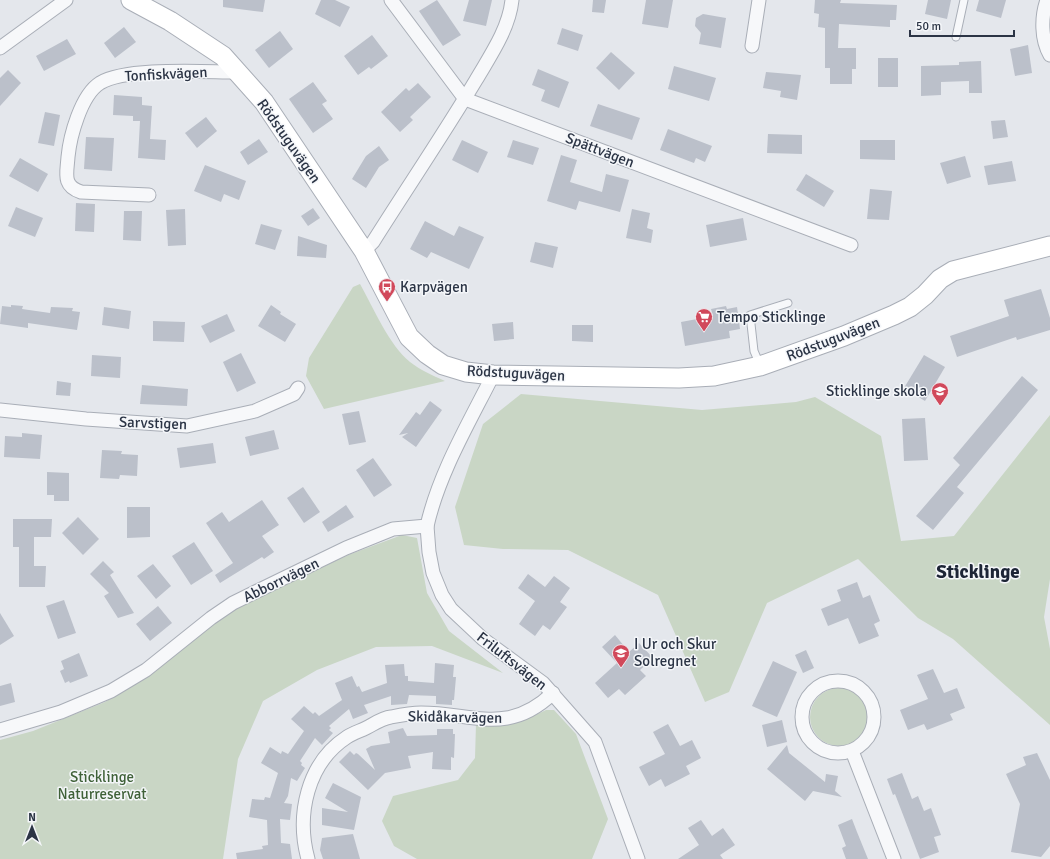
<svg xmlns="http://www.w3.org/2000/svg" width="1050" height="859" viewBox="0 0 1050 859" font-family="Signika,sans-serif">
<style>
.green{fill:#c9d6c5}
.building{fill:#bbc0ca}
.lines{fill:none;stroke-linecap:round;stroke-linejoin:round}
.lane-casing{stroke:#a9aeb7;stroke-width:9}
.street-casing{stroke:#a9aeb7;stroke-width:15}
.secondary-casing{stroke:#a9aeb7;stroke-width:21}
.lane{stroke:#f7f8fa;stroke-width:7}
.street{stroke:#f7f8fa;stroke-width:13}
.secondary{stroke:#fff;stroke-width:19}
.labels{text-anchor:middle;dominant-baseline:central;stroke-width:3;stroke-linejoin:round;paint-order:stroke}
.street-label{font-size:15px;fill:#2b3445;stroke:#f4f6f9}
.poi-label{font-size:15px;fill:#2b3445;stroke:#f4f6f9;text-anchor:start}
.park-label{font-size:15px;fill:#3f6138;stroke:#f4f6f9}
.district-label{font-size:19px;font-weight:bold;fill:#1d2536;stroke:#f4f6f9}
</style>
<rect width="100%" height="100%" fill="#e4e7ec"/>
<g class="green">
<path d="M360,284C373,307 389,345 410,362C420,370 432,375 445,381L324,409L306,376L309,358L353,287Z"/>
<polygon points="521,394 702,410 796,402 815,397 881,436 901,541 954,536 1050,415 1050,579 1044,617 1050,649 1050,725 953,639 918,618 858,559 767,603 729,692 705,702 658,595 568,550 503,549 464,545 455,507 483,424"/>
<polygon points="402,535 417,538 427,593 449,631 503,673 432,646 376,647 317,670 263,701 238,759 223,859 0,859 0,740 33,731 105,702 156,671 207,628 242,605 348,555"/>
<circle cx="839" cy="717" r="29"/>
<path d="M546,710H554L576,734L608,819L592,859H417L394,846L382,821L393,796L458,780L475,758L476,724C504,725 521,723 546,710Z"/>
</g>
<g class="building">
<polygon points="223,0 265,0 263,12 223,7"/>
<polygon points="321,0 335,0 350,7 340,27 315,14"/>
<polygon points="437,0 461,35 443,46 419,11"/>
<polygon points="469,0 492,0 486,26 463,21"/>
<polygon points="593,0 606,0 604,13 592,12"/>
<polygon points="646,0 673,0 668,28 642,24"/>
<polygon points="815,0 841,0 840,3 897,5 896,20 890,20 890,27 839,24 838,48 856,48 856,69 852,69 852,84 830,84 830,68 825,68 825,28 818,27 819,14 814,13"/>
<polygon points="928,0 951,0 947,19 925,14"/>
<polygon points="979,0 1006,0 1001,18 976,11"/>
<polygon points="703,14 726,18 721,48 699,44 701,33 695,26 696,18"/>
<polygon points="124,27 136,42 115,58 104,43"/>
<polygon points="562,28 583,35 578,51 557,44"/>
<polygon points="280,31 293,49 269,68 255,50"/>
<polygon points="372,35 388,56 371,69 369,67 358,75 344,56"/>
<polygon points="67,39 76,54 44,71 36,56"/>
<polygon points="1028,45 1032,73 1015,76 1010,49"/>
<polygon points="611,52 635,73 619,90 596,68"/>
<rect x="878" y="58" width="20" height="29"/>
<polygon points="981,61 982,93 969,93 969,81 941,82 941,95 921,96 921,66 959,65 959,62"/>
<polygon points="674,66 716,78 709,101 668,89"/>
<polygon points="538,69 569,82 559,108 541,101 545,90 532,85"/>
<polygon points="8,70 21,83 0,106 0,78"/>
<polygon points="766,72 801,75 797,100 780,97 781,91 763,88"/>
<polygon points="313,82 327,101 322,104 333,119 313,133 289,99"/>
<polygon points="418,83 431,97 410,117 413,120 400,132 381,112 406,88 409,91"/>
<polygon points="114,95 142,97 142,105 152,106 150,139 166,140 165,160 138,158 140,121 133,121 133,116 113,115"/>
<polygon points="598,104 640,118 632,140 590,126"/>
<polygon points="45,112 60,115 54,146 38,143"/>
<polygon points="206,117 217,131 197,148 185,133"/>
<polygon points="1005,120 1008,137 993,139 991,121"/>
<polygon points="668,129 712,146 705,162 696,158 694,163 660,150"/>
<polygon points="768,134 802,135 802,154 767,153"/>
<polygon points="86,137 114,138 112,171 84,169"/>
<polygon points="259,139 268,152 248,165 240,152"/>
<polygon points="462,140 488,152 478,173 452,160"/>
<polygon points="513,140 539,148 533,165 507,157"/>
<polygon points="860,140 895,140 895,160 860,159"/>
<polygon points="379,146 389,160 379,167 366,188 352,179 366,156"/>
<polygon points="561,155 577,160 570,182 602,192 606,174 629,180 620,212 579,201 576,210 547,201"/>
<polygon points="965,156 971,177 947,184 940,163"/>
<polygon points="20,158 48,174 38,192 9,176"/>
<polygon points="1012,161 1016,181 988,185 984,166"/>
<polygon points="205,165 246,181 239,200 224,194 221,202 194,191"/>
<polygon points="806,174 834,191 824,207 796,190"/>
<polygon points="870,189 892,191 889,220 867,219"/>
<polygon points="76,203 95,204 94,232 75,231"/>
<polygon points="16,207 43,218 35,237 8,226"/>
<polygon points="313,208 320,218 308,226 301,216"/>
<polygon points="185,209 186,245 168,246 166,210"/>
<polygon points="632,209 650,213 647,228 653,230 651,243 626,238"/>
<polygon points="124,211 142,211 141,241 123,240"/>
<polygon points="743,218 747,240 710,247 706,225"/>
<polygon points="425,221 454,236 459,226 484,237 469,269 431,252 427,258 410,249"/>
<polygon points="261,224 282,230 275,250 255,244"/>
<polygon points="298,236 327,245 326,258 297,256"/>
<polygon points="535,242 558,247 553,268 530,262"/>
<polygon points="1041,289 1050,318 1050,330 1017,340 1016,337 957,357 950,336 1009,316 1004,300"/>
<polygon points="11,305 23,306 22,309 50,313 51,307 73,308 72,311 80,312 77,330 28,323 28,328 0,324 2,306 11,307"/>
<polygon points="271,305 281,312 280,314 296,324 285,342 258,326"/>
<polygon points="726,306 727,309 737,307 740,329 729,331 730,338 685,346 681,322 713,316 711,309"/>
<polygon points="104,307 131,311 129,329 102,325"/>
<polygon points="227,314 235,331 210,343 201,326"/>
<polygon points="153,321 185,322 184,342 153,341"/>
<polygon points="513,322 514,339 494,341 492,324"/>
<polygon points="572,325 593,325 593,342 572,341"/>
<polygon points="241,353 256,383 237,392 223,362"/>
<polygon points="92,355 121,357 120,378 91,376"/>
<polygon points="924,355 945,367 925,401 904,388"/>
<polygon points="1022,376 1038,390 957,487 964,493 933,530 916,516 960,465 953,458"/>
<polygon points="57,381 71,383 70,396 56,395"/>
<polygon points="142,385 188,389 187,406 140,404"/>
<polygon points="430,401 442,410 416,447 402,437 408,433 399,435 416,412 420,415"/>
<polygon points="359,411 366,442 349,445 342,414"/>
<polygon points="925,418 928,460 904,461 902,419"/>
<polygon points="274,430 279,449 250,456 245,437"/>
<polygon points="22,433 42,435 40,459 4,457 5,436 22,437"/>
<polygon points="213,443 216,463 180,468 177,448"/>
<polygon points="102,450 122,451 121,454 138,455 137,476 120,475 119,479 100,478"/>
<polygon points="373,458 392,485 374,497 356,470"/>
<polygon points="47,472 69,473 69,501 54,501 54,495 47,495"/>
<polygon points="303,487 320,512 304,523 287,498"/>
<polygon points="262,500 279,525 262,536 274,552 264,559 262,557 220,583 215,575 233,563 206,523 222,512 229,522"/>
<polygon points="346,505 354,517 328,532 322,522"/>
<polygon points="127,507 150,507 150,537 127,538"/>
<polygon points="78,517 99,539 83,555 62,533"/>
<polygon points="13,519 52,519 51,537 34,537 34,566 46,566 45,587 19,587 19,547 13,547"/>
<polygon points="194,542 213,571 191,585 172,556"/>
<polygon points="103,561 114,572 110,575 134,613 118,618 104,596 109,593 90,574"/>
<polygon points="153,564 171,586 156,599 137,576"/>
<polygon points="528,574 545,587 554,576 570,588 560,602 567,607 550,630 543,625 535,636 519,624 535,601 518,588"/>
<polygon points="857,582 863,598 870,595 880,621 874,624 879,636 859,644 848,618 828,626 821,609 841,601 837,590"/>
<polygon points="64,600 76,633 58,639 46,606"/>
<polygon points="158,606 172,623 150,641 136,624"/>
<polygon points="0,613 14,636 0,645"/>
<polygon points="615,635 629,652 639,643 653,658 640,670 646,676 625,695 619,689 608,698 595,683 617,663 602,647"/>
<polygon points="806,650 814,668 803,673 795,655"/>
<polygon points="79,653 88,676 70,683 69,681 65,683 60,671 64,669 61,661"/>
<polygon points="773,661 797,672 777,717 752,706"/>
<polygon points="435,663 454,665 453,677 456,677 454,700 452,700 452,705 436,704 436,696 409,695 407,704 391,705 391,696 364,705 368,713 353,719 349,709 329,726 331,728 329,730 333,733 322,745 315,738 300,761 302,763 301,765 305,768 297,781 291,778 288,796 284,803 292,804 290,820 280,819 281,843 290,844 292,859 237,859 236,853 263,849 262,846 268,845 267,820 249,817 252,799 264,800 265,797 270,798 278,773 261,763 270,747 281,754 282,751 288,754 304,731 291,719 304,706 313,714 315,712 319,716 342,700 335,683 352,676 357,687 359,686 362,692 387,683 385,665 404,664 405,676 408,676 408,681 434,683"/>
<polygon points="933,669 944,693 957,688 965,708 950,714 953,720 927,730 924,724 908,730 900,710 928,699 917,675"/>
<polygon points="11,683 15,702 0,706 0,686"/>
<polygon points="782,720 787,742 767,747 762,725"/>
<polygon points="668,724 680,746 692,740 701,758 686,766 690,774 665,787 661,779 649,786 639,767 665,754 653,732"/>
<polygon points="403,728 407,736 437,735 437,729 453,729 453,734 455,734 454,758 451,757 451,770 432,769 433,752 408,756 411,768 385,773 368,790 339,762 350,751 354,755 356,753 358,754 375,770 366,749 371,746 390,743 388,732"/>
<polygon points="787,745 789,753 825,782 826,774 838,776 835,791 842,797 813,791 805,801 767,769"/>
<polygon points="1037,753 1050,780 1050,846 1041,857 1011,852 1020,804 1006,774 1026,765 1023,757"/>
<polygon points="902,773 912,799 918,796 924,811 931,808 941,835 934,837 939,852 920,859 895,794 893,795 887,779"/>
<polygon points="333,783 361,797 354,830 322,825 322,808 348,812 325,798"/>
<polygon points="852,819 857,832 868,859 846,859 842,848 846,846 838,825"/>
<polygon points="701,820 712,836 723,828 735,845 720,855 723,859 678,859 699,845 688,828"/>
<polygon points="353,834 360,859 323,859 320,850 322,838"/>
</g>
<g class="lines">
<g class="lane-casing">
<g id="lane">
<polyline points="956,37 964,0"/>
<polyline points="760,365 754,351 750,315 788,303"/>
</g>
</g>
<g class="street-casing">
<g id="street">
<polyline points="391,0 465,99 851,245"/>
<path d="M1047,0C1041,17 1041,39 1050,55"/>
<polyline points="752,46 759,0"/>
<polyline points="0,48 66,0"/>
<path d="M149,195L81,192C62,186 67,173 68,157C70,136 81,95 100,83C127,67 203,72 236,72"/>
<path d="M364,251L373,242C407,188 443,135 476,80C490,56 509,29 512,0"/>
<polyline points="0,410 86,419 187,426 255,411 294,394 298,388"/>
<polyline points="427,526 429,552 433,573 442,595 451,609 483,639 543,683 595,742 638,859"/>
<circle cx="838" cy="717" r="36"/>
<path d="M0,730L61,712L111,691L146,670L211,618L233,603L284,578L346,548L393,529L427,526C439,473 469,423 493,375"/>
<polyline points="852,751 894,859"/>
<path d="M308,859C296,815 307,763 347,737C353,733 360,731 366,728C374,724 382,718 391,717C401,715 411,713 421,713C474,713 508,736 553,693"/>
</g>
</g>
<g class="secondary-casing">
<polyline id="secondary" points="131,0 170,21 223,56 264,102 364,251 409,337 427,354 443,365 466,372 493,375 679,378 714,376 760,366 844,336 894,315 910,307 925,295 940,279 953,271 1050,246"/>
</g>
<use href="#lane" class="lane"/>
<use href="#street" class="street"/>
<use href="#secondary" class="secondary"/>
</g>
<defs>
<g id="bus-pin" transform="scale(0.9)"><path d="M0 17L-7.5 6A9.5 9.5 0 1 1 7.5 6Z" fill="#d1495b" stroke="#f4f6f9"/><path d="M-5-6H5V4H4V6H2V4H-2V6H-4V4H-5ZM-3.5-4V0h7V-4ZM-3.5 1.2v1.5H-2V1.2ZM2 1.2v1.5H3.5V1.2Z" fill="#fff"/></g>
<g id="supermarket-pin" transform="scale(0.9)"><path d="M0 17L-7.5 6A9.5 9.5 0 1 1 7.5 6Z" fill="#d1495b" stroke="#f4f6f9"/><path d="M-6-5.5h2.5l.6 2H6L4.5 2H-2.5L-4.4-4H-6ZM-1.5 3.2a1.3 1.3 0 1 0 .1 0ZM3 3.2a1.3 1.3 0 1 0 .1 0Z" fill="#fff"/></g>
<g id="school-pin" transform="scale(0.9)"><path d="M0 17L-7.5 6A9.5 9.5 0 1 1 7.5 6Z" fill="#d1495b" stroke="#f4f6f9"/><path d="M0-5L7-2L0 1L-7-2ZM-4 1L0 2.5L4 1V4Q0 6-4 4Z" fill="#fff"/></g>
</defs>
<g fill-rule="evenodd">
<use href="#bus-pin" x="387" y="287"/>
<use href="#supermarket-pin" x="704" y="317"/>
<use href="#school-pin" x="940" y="391"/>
<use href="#school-pin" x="621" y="653"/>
</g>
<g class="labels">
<g class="street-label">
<text transform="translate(166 74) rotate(-3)">Tonfiskvägen</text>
<text transform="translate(289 141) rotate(55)">Rödstuguvägen</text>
<text transform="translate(600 150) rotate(21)">Spättvägen</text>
<text transform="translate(833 339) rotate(-21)">Rödstuguvägen</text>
<text transform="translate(516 373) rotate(3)">Rödstuguvägen</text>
<text transform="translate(153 423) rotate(2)">Sarvstigen</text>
<text transform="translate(281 580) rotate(-26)">Abborrvägen</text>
<text transform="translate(512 661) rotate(38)">Friluftsvägen</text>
<text transform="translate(455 717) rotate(1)">Skidåkarvägen</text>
</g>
<g class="poi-label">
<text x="400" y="287">Karpvägen</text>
<text x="717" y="317">Tempo Sticklinge</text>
<text x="927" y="391" text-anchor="end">Sticklinge skola</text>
<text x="634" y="644">I Ur och Skur<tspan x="634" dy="17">Solregnet</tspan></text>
</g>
<g class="park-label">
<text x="102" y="777">Sticklinge<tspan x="102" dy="17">Naturreservat</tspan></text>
</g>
<g class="district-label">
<text x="978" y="572">Sticklinge</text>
</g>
</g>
<g transform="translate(32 827)" stroke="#f4f6f9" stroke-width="3" paint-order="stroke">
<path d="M0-3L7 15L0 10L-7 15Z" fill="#2b3445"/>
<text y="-6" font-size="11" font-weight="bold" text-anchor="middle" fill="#2b3445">N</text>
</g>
<path d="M910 30v6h104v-6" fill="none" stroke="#2b3445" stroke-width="2"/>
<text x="916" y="30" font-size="12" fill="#2b3445" stroke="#f4f6f9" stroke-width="3" paint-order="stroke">50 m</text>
</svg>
